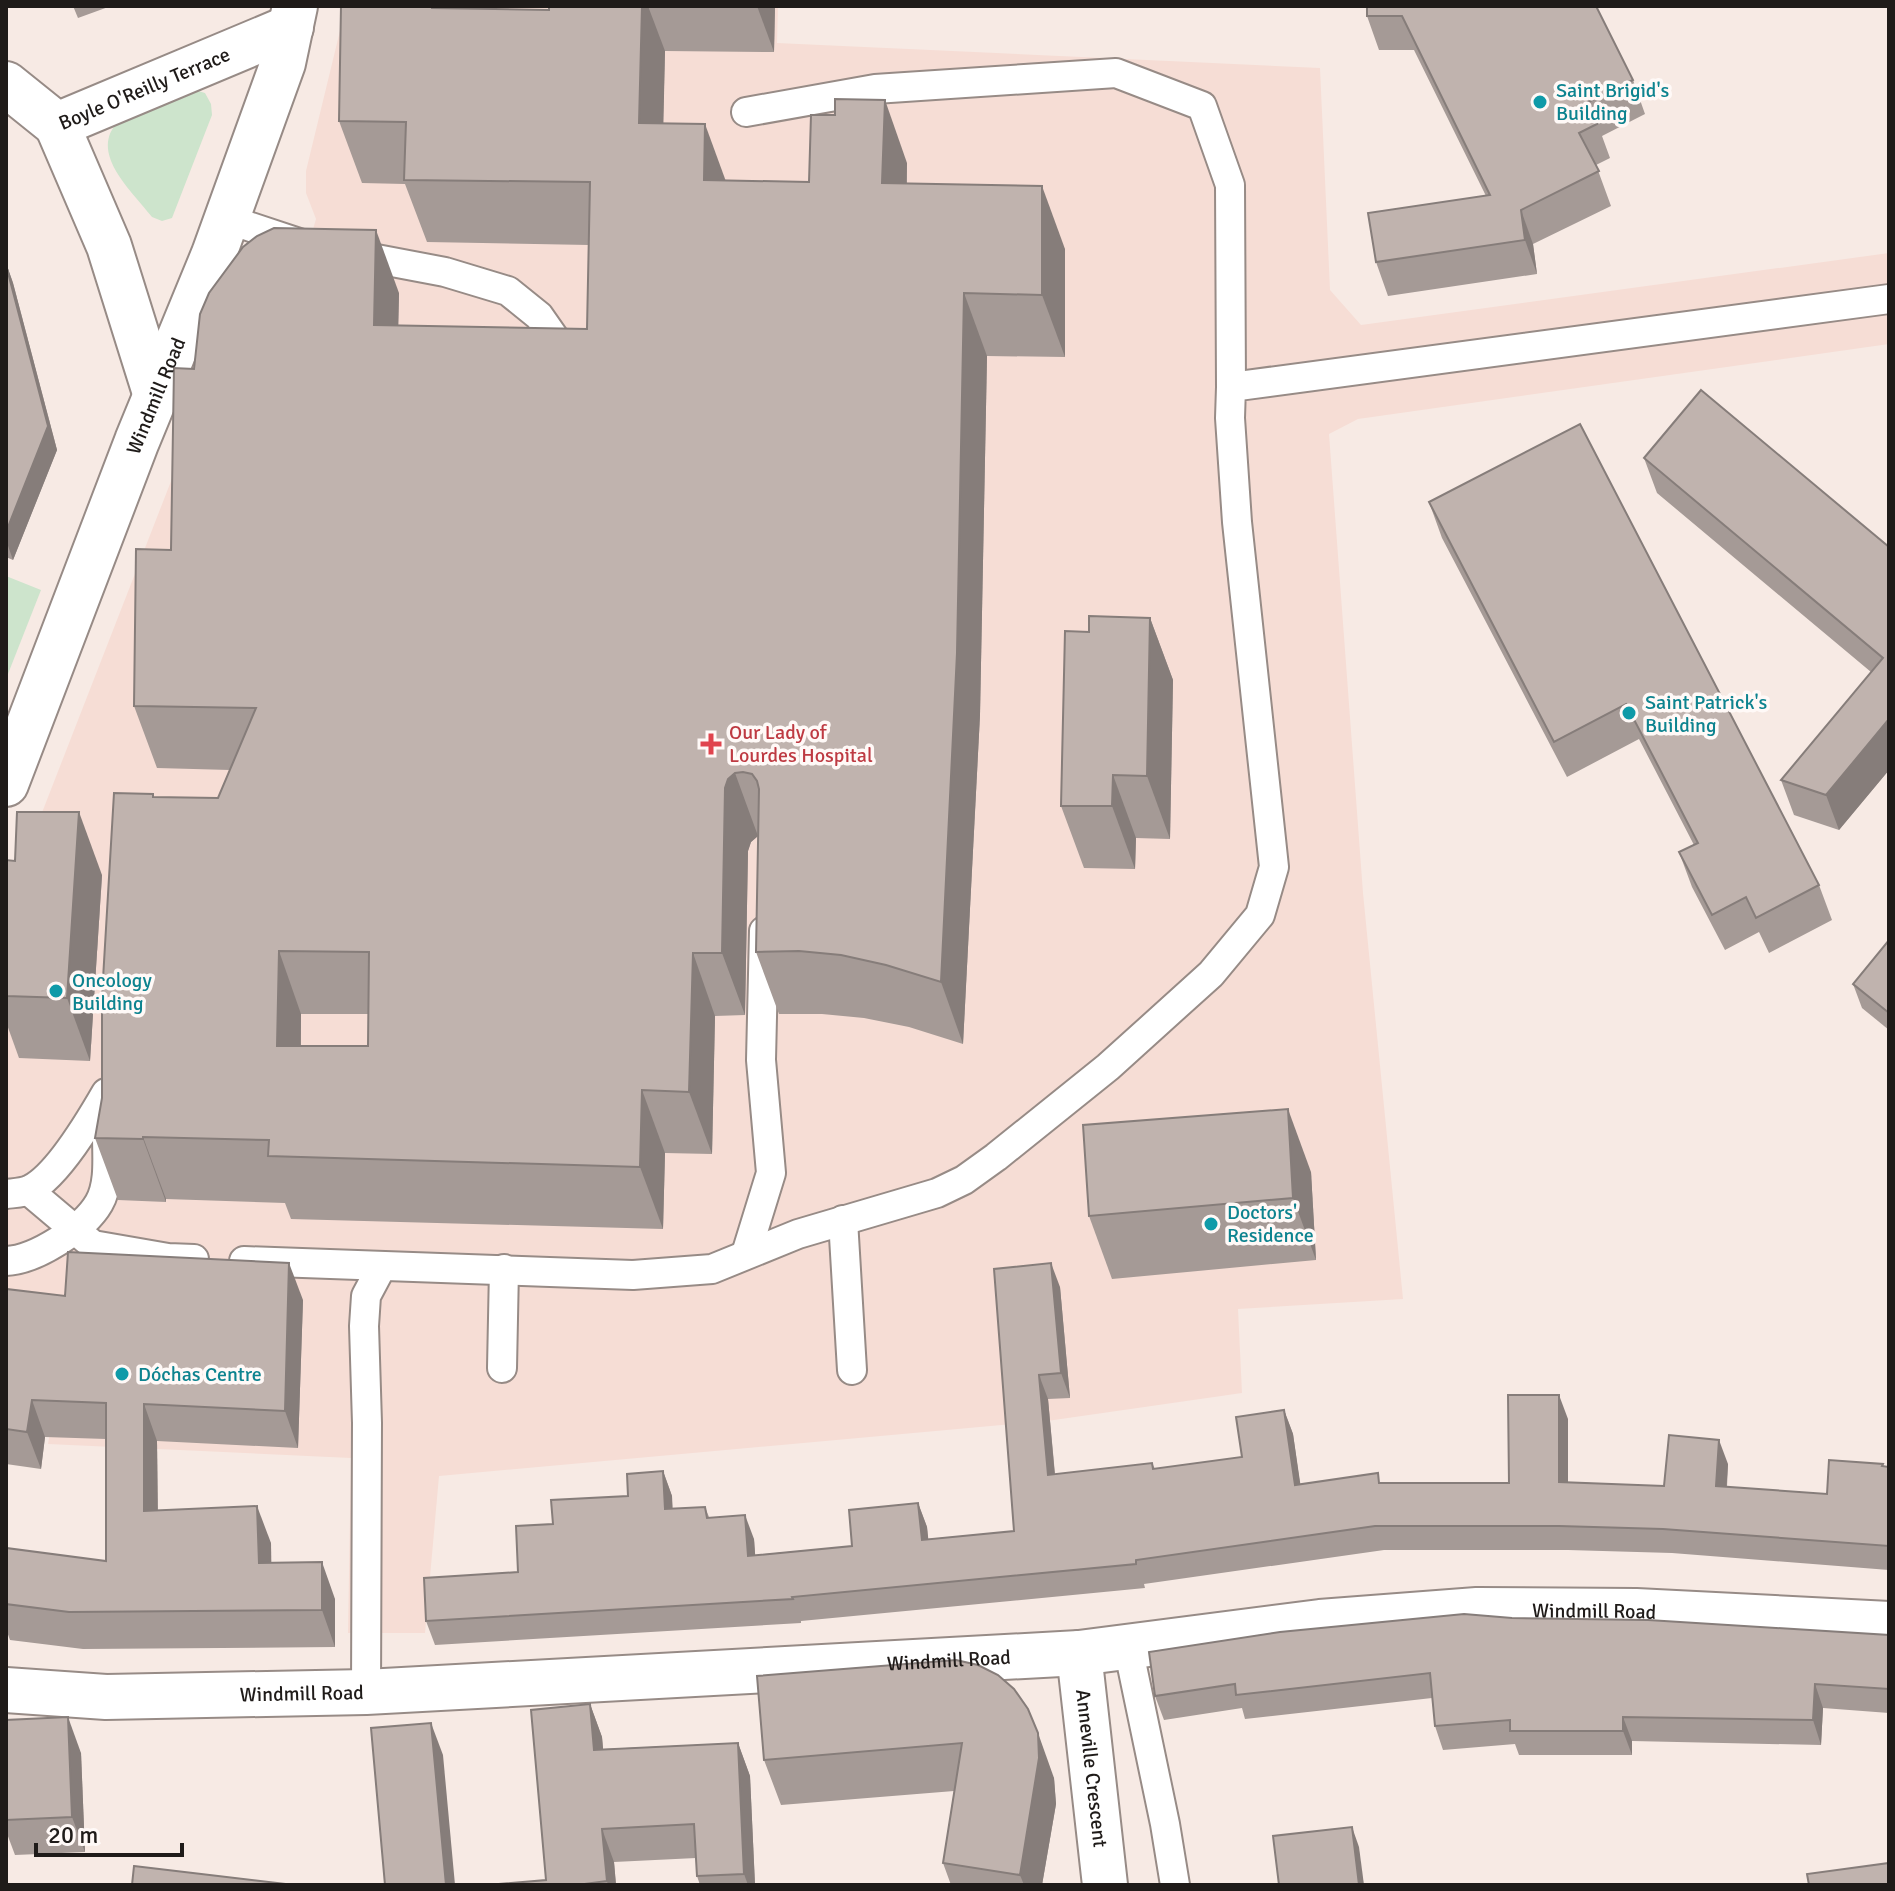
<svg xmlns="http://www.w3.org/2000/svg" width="1895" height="1891" viewBox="0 0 1895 1891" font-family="Signika,sans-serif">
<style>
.medical{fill:#f6ddd5}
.green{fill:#cde4cc}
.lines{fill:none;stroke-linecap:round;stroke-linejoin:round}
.service-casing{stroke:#978b86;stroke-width:32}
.minor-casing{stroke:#978b86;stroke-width:48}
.tertiary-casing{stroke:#978b86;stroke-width:48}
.secondary-casing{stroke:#978b86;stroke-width:48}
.service{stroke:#fff;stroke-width:28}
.minor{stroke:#fff;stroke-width:44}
.tertiary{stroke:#fff;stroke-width:44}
.secondary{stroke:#fff;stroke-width:44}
.wall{fill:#a59a96;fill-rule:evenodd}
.shaded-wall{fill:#867d7a}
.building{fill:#c0b3ae;stroke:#867d7a;stroke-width:2;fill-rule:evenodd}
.culture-dot{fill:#0f9aa8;stroke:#fff9f7;stroke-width:3}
.health-dot{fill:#e0444e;stroke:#fff9f7;stroke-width:3}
.labels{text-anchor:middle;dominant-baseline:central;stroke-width:7;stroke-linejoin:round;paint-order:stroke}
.street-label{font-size:20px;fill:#1f1b19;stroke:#fff9f7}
.culture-label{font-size:20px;fill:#0d838f;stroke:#fff9f7;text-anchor:start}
.health-label{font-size:20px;fill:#be3a42;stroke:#fff9f7;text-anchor:start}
</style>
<rect width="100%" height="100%" fill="#f7eae4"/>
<polygon class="medical" points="346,6 778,6 777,43 1320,68 1330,290 1361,325 1889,253 1889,344 1358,419 1329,434 1363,893 1403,1299 1238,1309 1242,1393 1047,1421 439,1476 425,1633 348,1633 351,1458 48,1444 60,1375 6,1366 6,905 219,358 300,274 316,219 306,193 306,171"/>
<g class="green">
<path d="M195,90L205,93L211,104L212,115L172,218L162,221L152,217C133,192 90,155 116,124Z"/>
<polygon points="6,576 41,590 6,679"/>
</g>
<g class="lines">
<g class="service-casing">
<g id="service">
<polyline points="746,112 875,89 1116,73 1202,106 1230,185 1231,387"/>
<polyline points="227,219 302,244"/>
<polyline points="350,254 445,272 508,291 539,316 569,359"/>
<polyline points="29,1191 93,1245 168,1258 194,1259"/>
<path d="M6,1194C14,1193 24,1193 31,1189C58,1175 91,1119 106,1093"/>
<polyline points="843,1220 852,1370"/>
<polyline points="746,1254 771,1173 761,1060 764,931"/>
<path d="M6,1261C35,1260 84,1229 99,1203C110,1184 107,1157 107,1136"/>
<polyline points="244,1261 633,1275 712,1269 798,1234 937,1193 964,1180 996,1157 1108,1067 1211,974 1260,915 1274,867 1237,522 1230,418 1231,387 1889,299"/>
<polyline points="502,1368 504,1269"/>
<polyline points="1128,1647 1165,1824 1175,1885"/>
<polyline points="366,1692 367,1423 364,1326 366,1296 382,1266"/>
</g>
</g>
<g class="minor-casing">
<g id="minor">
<path id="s1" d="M6,84L57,125L291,27"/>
<polyline points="57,125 109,246 156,396"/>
<path id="s2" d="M1079,1653L1105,1885"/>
</g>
</g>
<g class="tertiary-casing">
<g id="tertiary">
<path id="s3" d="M6,1690L106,1697L366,1692L1079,1653L1320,1622L1477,1610L1636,1611L1889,1624"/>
</g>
</g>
<g class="secondary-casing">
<g id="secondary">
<path id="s4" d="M6,784L137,441L214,254L283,63L295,6"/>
</g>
</g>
<use href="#service" class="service"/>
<use href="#minor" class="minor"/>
<use href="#tertiary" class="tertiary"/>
<use href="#secondary" class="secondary"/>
</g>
<g class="wall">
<polygon points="73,6 111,6 78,18"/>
<path d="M341,6H449V8L549,10V6H775L774,52L665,51L663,123L725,180L809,182L907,163V184L1065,249V357L987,356L980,715L963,1044L909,1027L864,1018L822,1014H779L756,952L758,836L751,842L748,851L745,1015L715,1016L712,1154L665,1153L663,1229L291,1219L285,1203L166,1199V1202L118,1200L95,1138L153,794L154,797L218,798L230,770L157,768L134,706L171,550L194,369L399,293L398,326L587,329L589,245L427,242L405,184L362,183L339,121ZM301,1014H368V1046H301Z"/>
<polygon points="1367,6 1633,80 1645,114 1602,136 1610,158 1596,165 1611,206 1533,244 1537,274 1388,296 1376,262 1486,196 1414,50 1379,50 1367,16"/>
<polygon points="6,263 13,283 57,450 13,560 6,557"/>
<polygon points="1644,458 1889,547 1889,770 1839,830 1794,815 1781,780 1871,672 1657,493"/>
<polygon points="1429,502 1819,885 1832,920 1769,953 1759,932 1725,950 1692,887 1679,852 1694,845 1639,739 1567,777 1442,538"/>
<polygon points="1150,618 1173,680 1170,839 1136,838 1135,869 1084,868 1061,806 1089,632"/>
<polygon points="6,860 15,861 102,875 90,1061 19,1058 6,1022"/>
<polygon points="1889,940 1889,1030 1862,1008 1853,984"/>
<polygon points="1311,1172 1316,1260 1112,1279 1089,1216"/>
<polygon points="994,1269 1060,1287 1070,1398 1048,1399 1055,1474 1152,1463 1155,1469 1242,1457 1284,1410 1293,1434 1300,1484 1509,1483 1568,1419 1568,1482 1664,1486 1728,1464 1727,1487 1827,1494 1884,1466 1889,1467 1889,1570 1672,1553 1568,1550 1384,1550 1144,1584 1145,1588 801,1621 801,1623 435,1645 426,1621 518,1572 553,1524 628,1496 663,1471 672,1496 672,1509 705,1507 709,1517 754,1539 755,1555 852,1546 918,1503 927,1527 928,1539 1014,1531"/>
<polygon points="6,1289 65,1296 303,1300 298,1448 157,1441 158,1510 271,1543 271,1562 335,1599 335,1647 83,1649 10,1640 6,1629 6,1548 106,1561 106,1439 45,1437 41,1469 6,1464"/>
<polygon points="1512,1618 1889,1635 1889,1713 1823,1708 1821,1745 1632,1741 1632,1755 1519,1755 1515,1744 1443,1750 1435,1726 1432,1698 1245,1719 1242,1708 1164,1720 1155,1696"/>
<polygon points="956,1660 1054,1778 1056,1804 1042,1885 951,1885 943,1863 954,1791 781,1805 764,1760"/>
<polygon points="590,1704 602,1737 603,1749 738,1743 750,1776 755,1885 700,1885 697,1876 696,1858 614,1862 616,1885 487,1885 546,1880"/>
<polygon points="6,1720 81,1753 85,1852 15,1855 6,1831"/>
</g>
<g class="shaded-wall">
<polygon points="432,6 449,6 456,26 455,71"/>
<polygon points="642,6 648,6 665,51 662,185 639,123"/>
<polygon points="757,6 775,6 774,52"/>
<polygon points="885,100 907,163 905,246 882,183"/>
<polygon points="705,124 728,187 704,180"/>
<polygon points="1042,186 1065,249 1065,357 1042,295"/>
<polygon points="1521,210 1533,244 1537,274 1525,240"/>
<polygon points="376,230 399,293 397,388 374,325"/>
<polygon points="6,263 13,283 57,450 13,560 6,540"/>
<polygon points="964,293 987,356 980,715 963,1044 941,982"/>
<polygon points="1150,618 1173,680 1170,839 1147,776"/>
<polygon points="1889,719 1889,770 1839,830 1826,795"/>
<polygon points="735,773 758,836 751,842 748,851 745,1015 722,953 725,788 728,779"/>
<polygon points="1113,775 1136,838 1135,869 1112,806"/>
<polygon points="79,812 102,875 90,1061 67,998"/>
<polygon points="279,951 301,1014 300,1108 277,1046"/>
<polygon points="693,953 715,1016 712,1154 689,1092"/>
<polygon points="642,1090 665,1153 663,1229 640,1167"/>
<polygon points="1288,1109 1311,1172 1316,1260 1293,1198"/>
<polygon points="143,1137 166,1199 166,1202 143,1139"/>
<polygon points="289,1263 303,1300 298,1448 285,1411"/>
<polygon points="1051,1263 1060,1287 1070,1398 1061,1373"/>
<polygon points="1039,1375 1048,1399 1057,1499 1048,1475"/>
<polygon points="1559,1395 1568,1419 1568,1506 1559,1482"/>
<polygon points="32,1400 45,1437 41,1469 27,1432"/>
<polygon points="144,1404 157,1441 158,1548 144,1511"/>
<polygon points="1284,1410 1293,1434 1304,1509 1295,1485"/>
<polygon points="1719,1440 1728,1464 1725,1510 1716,1486"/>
<polygon points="663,1471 672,1496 674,1533 665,1509"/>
<polygon points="918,1503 927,1527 931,1564 922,1540"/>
<polygon points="257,1506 271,1543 272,1600 259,1563"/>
<polygon points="745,1515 754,1539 757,1580 748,1556"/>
<polygon points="322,1562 335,1599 335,1647 322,1610"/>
<polygon points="1815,1684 1823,1708 1821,1745 1813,1720"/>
<polygon points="590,1704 602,1737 606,1782 594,1750"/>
<polygon points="68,1717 81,1753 85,1852 72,1817"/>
<polygon points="1623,1717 1632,1741 1632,1755 1623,1731"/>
<polygon points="431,1723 443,1755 455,1885 446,1885"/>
<polygon points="1038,1733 1054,1778 1056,1804 1042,1885 1024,1885 1020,1875"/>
<polygon points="738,1743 750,1776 755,1885 748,1885 744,1874"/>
<polygon points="1352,1827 1359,1847 1364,1885 1359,1885"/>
<polygon points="602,1829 614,1862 616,1885 608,1885 607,1881"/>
</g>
<g class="building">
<path d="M341,6H432V8L549,10V6H642L639,123L705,124L704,180L809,182L811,115H835V99L885,100L882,183L1042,186V295L964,293L957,653L941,982L886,965L841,955L799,951L756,952L759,789L757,781L752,774L743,772L735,773L728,779L725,788L722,953H693L689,1092L642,1090L640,1167L268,1156L269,1140L143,1137V1139L95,1138L102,1098V996L114,793L153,794V797L218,798L256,708L134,706L136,549L171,550L174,368L194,369L200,314L209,293L243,247L257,236L274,228L376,230L374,325L587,329L590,182L404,180L406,122L339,121ZM279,951L369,952L368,1046H277Z"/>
<polygon points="1367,6 1596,6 1633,80 1586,103 1597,124 1579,133 1599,171 1521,210 1525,240 1376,262 1368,213 1490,195 1402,16 1367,16"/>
<polygon points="6,265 48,426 6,532"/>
<polygon points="1701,390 1889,547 1889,719 1826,795 1781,780 1883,658 1644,458"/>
<polygon points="1580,424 1819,885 1756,918 1746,897 1712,915 1679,852 1698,843 1626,704 1554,742 1429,502"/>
<polygon points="1089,616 1150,618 1147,776 1113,775 1112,806 1061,806 1065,631 1089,632"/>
<polygon points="17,812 79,812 67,998 6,996 6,860 15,861"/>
<polygon points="1889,940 1889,1013 1853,984"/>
<polygon points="1288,1109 1293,1198 1089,1216 1083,1125"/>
<polygon points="68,1252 289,1263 285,1411 144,1404 144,1511 257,1506 259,1563 322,1562 322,1610 69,1612 6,1604 6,1548 106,1561 106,1403 32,1400 27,1432 6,1429 6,1289 65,1296"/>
<polygon points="1051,1263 1061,1373 1039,1375 1048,1475 1152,1463 1153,1469 1242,1457 1236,1417 1284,1410 1295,1485 1378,1473 1379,1483 1509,1483 1508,1395 1559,1395 1559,1482 1664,1486 1669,1435 1719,1440 1716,1486 1827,1494 1829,1460 1883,1464 1882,1466 1889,1467 1889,1546 1663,1529 1559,1526 1375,1526 1136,1560 1136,1564 792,1597 793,1599 426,1621 424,1578 518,1572 516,1526 553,1524 551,1500 628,1496 627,1474 663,1471 665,1509 705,1507 707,1518 745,1515 748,1556 852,1546 849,1510 918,1503 922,1540 1014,1531 994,1269"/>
<polygon points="1464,1614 1512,1618 1648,1620 1889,1635 1889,1689 1815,1684 1813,1720 1623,1717 1623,1731 1510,1731 1510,1720 1435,1726 1430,1673 1236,1695 1235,1684 1155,1696 1149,1652 1280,1632"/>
<polygon points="956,1660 978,1665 998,1675 1014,1689 1028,1709 1038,1733 1039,1758 1020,1875 943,1863 962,1743 764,1760 757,1676"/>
<polygon points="590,1704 594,1750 738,1743 744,1874 697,1876 694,1824 602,1829 607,1881 577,1885 487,1885 546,1880 531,1710"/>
<polygon points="68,1717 72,1817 6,1820 6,1720"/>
<polygon points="431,1723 446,1885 385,1885 371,1728"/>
<polygon points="1352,1827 1359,1885 1279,1885 1273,1836"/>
<polygon points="1889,1863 1889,1885 1809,1885 1807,1874"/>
<polygon points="134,1866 294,1885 132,1885"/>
</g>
<g class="culture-dot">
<circle cx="1540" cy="102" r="8"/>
<circle cx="1629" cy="713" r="8"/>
<circle cx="56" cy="991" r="8"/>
<circle cx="1211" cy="1224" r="8"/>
<circle cx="122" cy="1374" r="8"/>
</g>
<path class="health-dot" d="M707 732h8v8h8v8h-8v8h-8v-8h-8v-8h8z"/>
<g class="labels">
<g class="street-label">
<text stroke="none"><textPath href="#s1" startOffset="160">Boyle O'Reilly Terrace</textPath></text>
<text stroke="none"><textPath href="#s4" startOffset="416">Windmill Road</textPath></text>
<text stroke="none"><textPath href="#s3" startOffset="1592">Windmill Road</textPath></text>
<text stroke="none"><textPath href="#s3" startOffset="944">Windmill Road</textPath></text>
<text stroke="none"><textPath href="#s3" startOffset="296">Windmill Road</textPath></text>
<text stroke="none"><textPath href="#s2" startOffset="116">Anneville Crescent</textPath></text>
</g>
<g class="culture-label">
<text x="1556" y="90">Saint Brigid's<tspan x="1556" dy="23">Building</tspan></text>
<text x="1645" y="702">Saint Patrick's<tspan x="1645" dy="23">Building</tspan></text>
<text x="72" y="980">Oncology<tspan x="72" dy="23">Building</tspan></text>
<text x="1227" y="1212">Doctors'<tspan x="1227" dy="23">Residence</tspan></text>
<text x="138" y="1374">Dóchas Centre</text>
</g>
<g class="health-label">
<text x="729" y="732">Our Lady of<tspan x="729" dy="23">Lourdes Hospital</tspan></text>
</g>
</g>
<rect width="1895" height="1891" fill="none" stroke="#1f1b19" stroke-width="16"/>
<path d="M36 1843v12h146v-12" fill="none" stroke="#1f1b19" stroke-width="4"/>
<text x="48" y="1843" font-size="24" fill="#1f1b19" stroke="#fff9f7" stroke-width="6" paint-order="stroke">20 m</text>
</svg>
